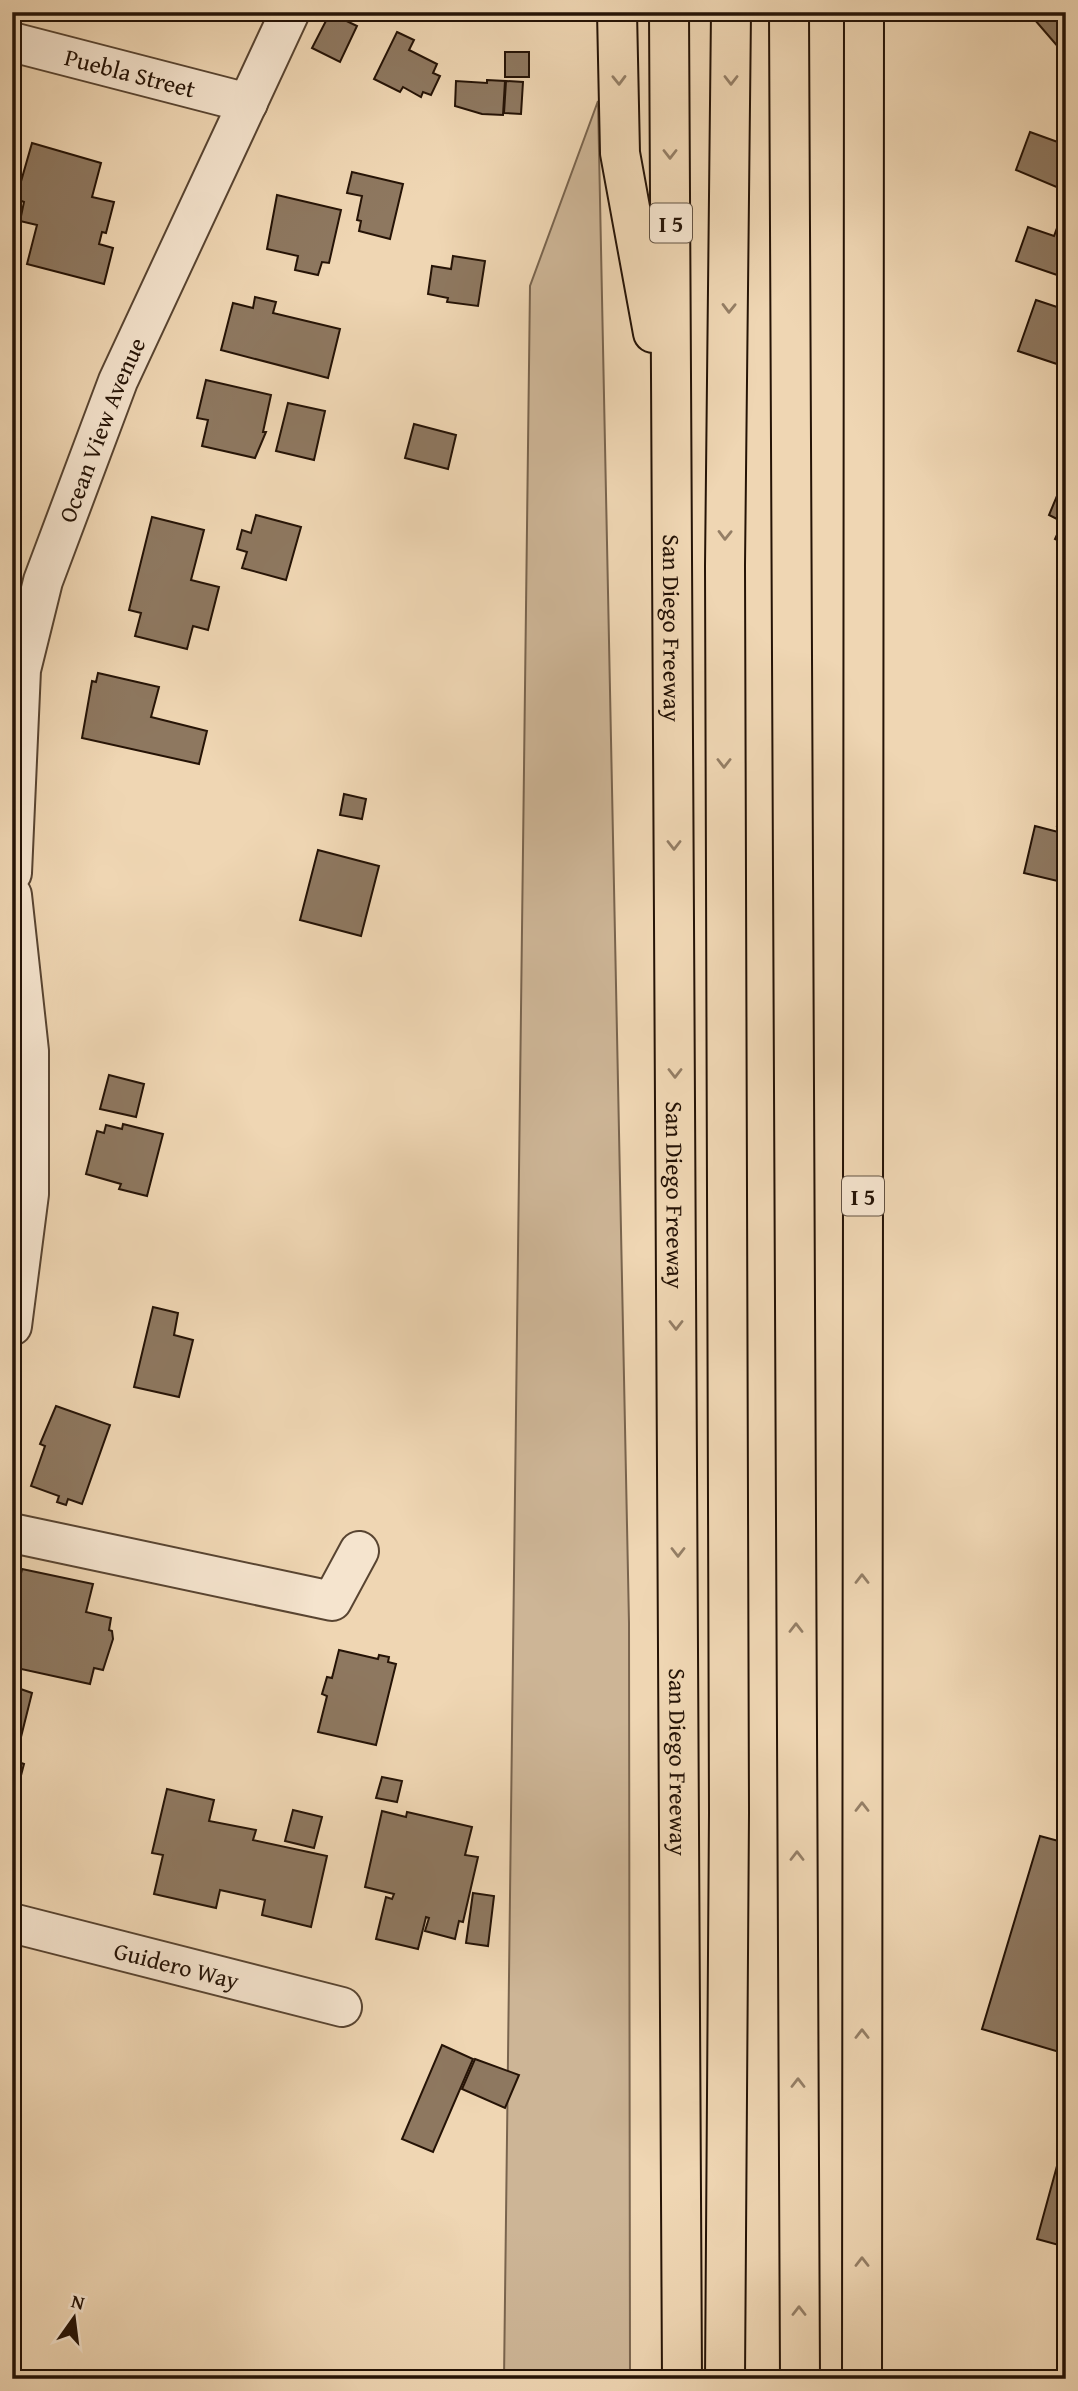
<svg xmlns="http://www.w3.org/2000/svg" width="1078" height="2391" viewBox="0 0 1078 2391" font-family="'Gentium Book Plus',serif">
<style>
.green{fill:#cdb596;stroke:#79644e;stroke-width:2}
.building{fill:#8e7860;stroke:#251306;stroke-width:2}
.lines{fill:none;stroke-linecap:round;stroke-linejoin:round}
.minor-casing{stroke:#584431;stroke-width:42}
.highway-casing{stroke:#251306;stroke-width:42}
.minor{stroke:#f5e4ce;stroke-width:38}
.highway{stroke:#efd6b3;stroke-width:38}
.oneway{stroke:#947e65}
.labels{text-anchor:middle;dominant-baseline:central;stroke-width:5;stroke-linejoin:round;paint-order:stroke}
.shield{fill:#f5e4ce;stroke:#635242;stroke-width:2}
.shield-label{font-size:23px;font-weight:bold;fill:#251306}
.street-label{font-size:24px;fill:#251306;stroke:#f5e4ce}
</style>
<rect width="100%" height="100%" fill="#efd6b3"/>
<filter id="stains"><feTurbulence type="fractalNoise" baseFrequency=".00286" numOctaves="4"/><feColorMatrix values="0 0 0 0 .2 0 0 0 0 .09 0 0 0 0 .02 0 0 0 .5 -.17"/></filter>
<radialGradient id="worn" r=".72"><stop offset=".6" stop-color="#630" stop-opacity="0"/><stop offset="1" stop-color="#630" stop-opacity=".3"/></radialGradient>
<polygon class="green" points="598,101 629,1623 630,2379 504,2379 530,286"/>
<g class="building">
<polygon points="1028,12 1066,12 1066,56"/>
<polygon points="330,13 357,26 340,62 312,48"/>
<polygon points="397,32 414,40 409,50 437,64 433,73 440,76 431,95 423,92 421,97 403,87 400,92 374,79"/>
<rect x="505" y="52" width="24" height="25"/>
<polygon points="487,80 505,81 503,115 482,114 455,106 456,81 487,83"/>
<polygon points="506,81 523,82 521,114 504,113"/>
<polygon points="1030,132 1066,145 1066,191 1016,170"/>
<polygon points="32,143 101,163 92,197 114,202 106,233 102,232 99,244 113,248 104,284 27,264 37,225 20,221 24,202 16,199"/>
<polygon points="352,172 403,184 390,239 359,231 361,221 357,220 362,196 347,193"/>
<polygon points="277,195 341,210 329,263 322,262 318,275 295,270 298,256 267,249"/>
<polygon points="1060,220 1066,222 1066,278 1016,261 1028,227 1054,236"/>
<polygon points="453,256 485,261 478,306 447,302 448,298 428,294 432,266 451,269"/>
<polygon points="255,297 276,302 273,313 340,329 328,378 221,350 233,303 253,308"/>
<polygon points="1036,300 1066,310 1066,367 1018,351"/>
<polygon points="206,380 271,395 263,432 266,432 255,458 202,446 208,420 197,418"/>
<polygon points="288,403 325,411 314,460 276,451"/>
<polygon points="414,424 456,435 448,469 405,458"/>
<polygon points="1059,491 1066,494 1066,544 1055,539 1063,522 1049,515"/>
<polygon points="256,515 301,527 286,580 242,568 247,552 237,549 242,530 251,533"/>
<polygon points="152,517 204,530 191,580 219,587 208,630 193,626 187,649 135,636 141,613 129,610"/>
<polygon points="98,673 159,687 151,717 207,731 199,764 82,738 92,681 96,682"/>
<polygon points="1066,788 1066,827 1057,826"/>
<polygon points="344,794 366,799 362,819 340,815"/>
<polygon points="1035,826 1066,834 1066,883 1024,873"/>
<polygon points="318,850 379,866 361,936 300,920"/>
<polygon points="109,1075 144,1084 136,1117 100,1109"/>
<polygon points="123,1124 163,1134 147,1196 119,1189 121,1184 86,1174 97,1131 104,1133 106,1125 122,1129"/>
<polygon points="153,1307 178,1313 174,1335 193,1340 179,1397 134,1387"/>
<polygon points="56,1406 110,1425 82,1504 68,1499 66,1505 57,1502 59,1496 31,1486 45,1446 40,1444"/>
<polygon points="22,1569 93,1584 86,1612 111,1618 109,1630 112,1631 113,1639 103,1670 94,1668 90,1684 12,1667 12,1613"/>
<polygon points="339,1650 378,1659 379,1655 389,1657 388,1662 396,1664 376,1745 318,1732 327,1696 322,1694 327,1677 332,1678"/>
<polygon points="12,1686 32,1693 15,1761 24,1764 18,1787 12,1786"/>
<polygon points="382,1777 402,1781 397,1802 376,1798"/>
<polygon points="167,1789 214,1800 209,1821 256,1830 253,1840 327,1856 311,1927 262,1915 265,1900 220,1890 216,1908 154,1894 163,1855 152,1853"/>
<polygon points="293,1810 322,1817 314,1848 285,1841"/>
<polygon points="382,1811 406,1817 407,1812 472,1827 465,1855 478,1857 463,1922 459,1921 455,1939 425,1931 429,1918 426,1917 418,1949 376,1939 386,1897 392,1899 394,1894 365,1887"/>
<polygon points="1040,1836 1066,1843 1066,2054 982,2029"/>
<polygon points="473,1893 494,1896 488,1946 466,1943"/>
<polygon points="442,2045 473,2059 433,2152 402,2139"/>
<polygon points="475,2059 519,2075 505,2108 462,2089"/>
<polygon points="1066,2133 1066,2247 1037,2239"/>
<polygon points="1066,2352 1066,2379 1058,2379"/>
</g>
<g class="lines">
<g class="minor-casing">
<g id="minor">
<path id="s1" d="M12,42L248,103"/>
<path id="s2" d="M12,873L21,670L43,581L118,381L290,12"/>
<polyline points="12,895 29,1051 29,1194 12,1326"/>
<polyline points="12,1533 332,1601 359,1551"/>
<path id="s3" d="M12,1923L342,2007"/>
</g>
</g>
<g class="highway-casing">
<g id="highway">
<polyline points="617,12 620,153 653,333"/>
<path id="s4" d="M669,12L682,2379"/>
<polyline points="789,12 800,2379"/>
<polyline points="725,2379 729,1813 725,566 731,12"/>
<polyline points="862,2379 864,12"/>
</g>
</g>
<use href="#minor" class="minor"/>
<use href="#highway" class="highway"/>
</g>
<defs><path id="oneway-chevron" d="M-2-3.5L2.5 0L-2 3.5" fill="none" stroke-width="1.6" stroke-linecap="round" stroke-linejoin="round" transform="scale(1.75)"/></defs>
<g class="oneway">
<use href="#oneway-chevron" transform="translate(619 80) rotate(89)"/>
<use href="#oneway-chevron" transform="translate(731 80) rotate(90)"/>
<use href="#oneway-chevron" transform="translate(670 154) rotate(90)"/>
<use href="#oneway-chevron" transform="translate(729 308) rotate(91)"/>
<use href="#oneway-chevron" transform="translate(725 535) rotate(91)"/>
<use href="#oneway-chevron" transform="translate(724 763) rotate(90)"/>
<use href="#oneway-chevron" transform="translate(674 845) rotate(90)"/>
<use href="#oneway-chevron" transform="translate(675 1073) rotate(90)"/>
<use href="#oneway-chevron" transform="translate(676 1325) rotate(90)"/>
<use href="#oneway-chevron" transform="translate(678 1552) rotate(90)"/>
<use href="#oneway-chevron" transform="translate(862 1579) rotate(-90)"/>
<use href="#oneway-chevron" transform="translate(796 1628) rotate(-90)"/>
<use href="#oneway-chevron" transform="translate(862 1807) rotate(-90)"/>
<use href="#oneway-chevron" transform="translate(797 1856) rotate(-90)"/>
<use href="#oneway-chevron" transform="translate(862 2034) rotate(-90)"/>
<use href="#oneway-chevron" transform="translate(798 2083) rotate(-90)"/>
<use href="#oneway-chevron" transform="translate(862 2262) rotate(-90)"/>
<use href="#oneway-chevron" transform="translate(799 2311) rotate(-90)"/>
</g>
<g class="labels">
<g class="shield">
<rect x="650" y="203.5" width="42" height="39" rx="5"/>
<rect x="842" y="1176.5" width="42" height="39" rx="5"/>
</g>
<g class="shield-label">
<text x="671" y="223">I 5</text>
<text x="863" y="1196">I 5</text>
</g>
<g class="street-label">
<text stroke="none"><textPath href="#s1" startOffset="122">Puebla Street</textPath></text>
<text stroke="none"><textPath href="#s2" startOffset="457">Ocean View Avenue</textPath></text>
<text stroke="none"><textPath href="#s4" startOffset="616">San Diego Freeway</textPath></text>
<text stroke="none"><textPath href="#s4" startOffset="1183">San Diego Freeway</textPath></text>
<text stroke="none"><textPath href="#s4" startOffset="1750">San Diego Freeway</textPath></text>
<text stroke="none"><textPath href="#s3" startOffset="170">Guidero Way</textPath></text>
</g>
</g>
<rect width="1078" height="2391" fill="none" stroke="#efd6b3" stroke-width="42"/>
<rect x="14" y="14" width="1050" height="2363" fill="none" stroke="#251306" stroke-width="3.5"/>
<rect x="21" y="21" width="1036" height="2349" fill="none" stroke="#251306" stroke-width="2"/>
<g transform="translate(74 2318) rotate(14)" stroke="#f5e4ce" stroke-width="5" paint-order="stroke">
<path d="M0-5L12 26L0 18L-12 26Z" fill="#251306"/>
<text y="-10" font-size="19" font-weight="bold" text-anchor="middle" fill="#251306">N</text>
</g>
<rect width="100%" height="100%" filter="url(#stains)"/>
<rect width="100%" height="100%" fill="url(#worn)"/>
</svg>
